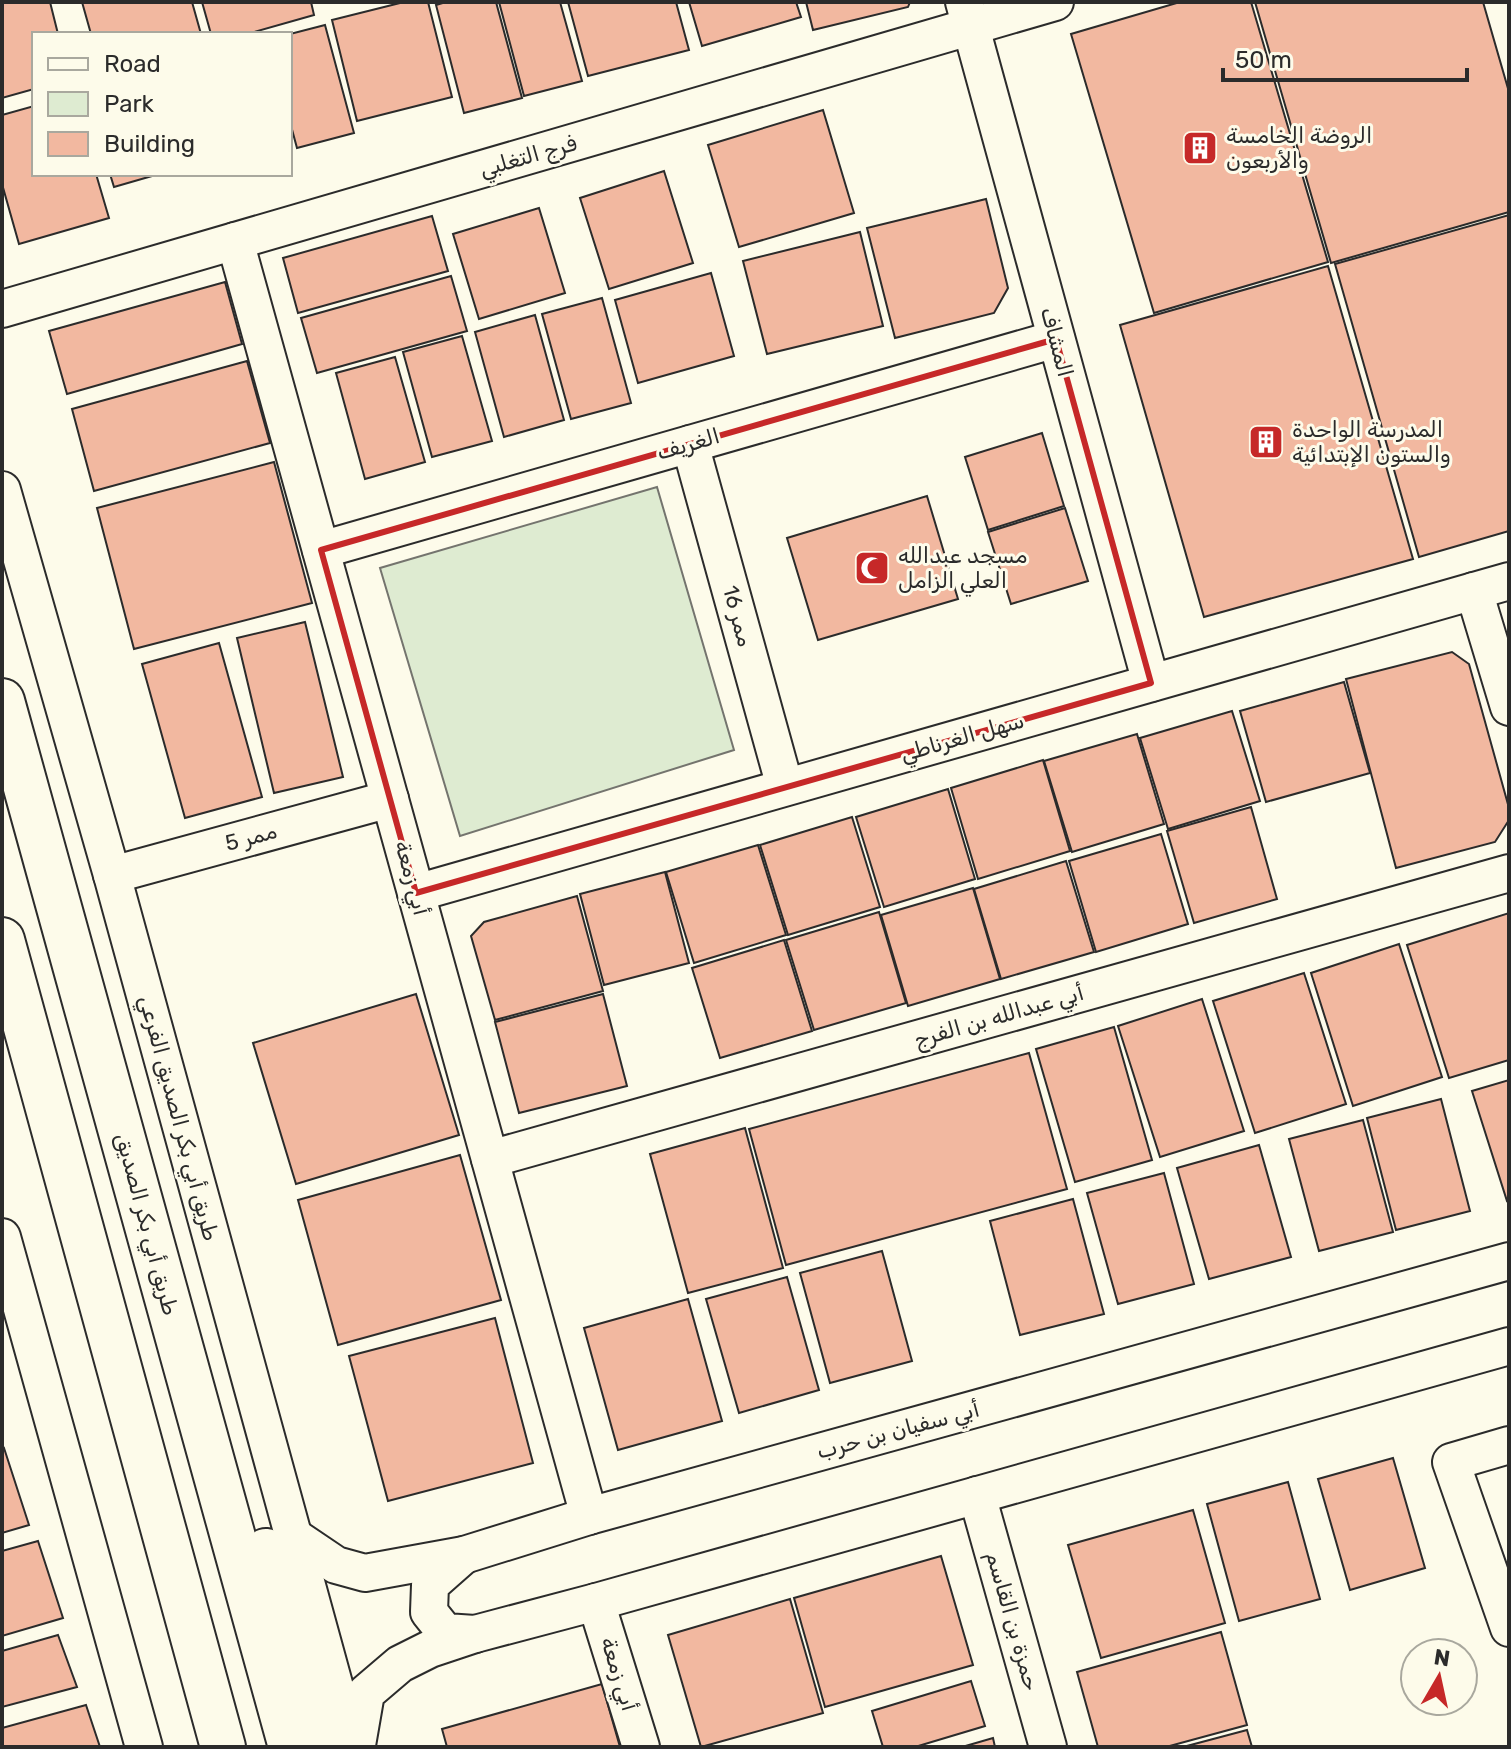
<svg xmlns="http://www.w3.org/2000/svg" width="1511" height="1749" viewBox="0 0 1511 1749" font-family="Rubik,Cairo,sans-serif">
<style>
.green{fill:#deebd1;stroke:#74746e;stroke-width:2}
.building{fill:#f2b8a0;stroke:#2b2b2b;stroke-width:2}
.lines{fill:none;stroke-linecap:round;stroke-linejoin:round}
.minor-casing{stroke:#2b2b2b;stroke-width:40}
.major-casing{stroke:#2b2b2b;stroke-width:48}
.minor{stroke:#fdfbea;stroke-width:36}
.major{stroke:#fdfbea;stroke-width:44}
.marked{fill:none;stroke:#c62828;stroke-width:6;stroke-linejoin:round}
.labels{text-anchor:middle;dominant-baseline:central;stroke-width:6;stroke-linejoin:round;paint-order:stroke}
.poi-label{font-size:22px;fill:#2b2b2b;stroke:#fdfbea;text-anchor:start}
.street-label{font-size:22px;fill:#2b2b2b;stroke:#fdfbea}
</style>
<rect width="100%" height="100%" fill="#fdfbea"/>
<polygon class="green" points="657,487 734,750 460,836 380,568"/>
<g class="building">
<polygon points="2,2 50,2 58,34 34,34 34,89 2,98"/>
<polygon points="82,2 192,2 201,34 91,34"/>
<polygon points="202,2 311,2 314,15 247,34 211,34"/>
<polygon points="404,2 428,2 452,97 357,121 332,20"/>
<polygon points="446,2 496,2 522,98 464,113 436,5"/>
<polygon points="499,2 560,2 582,81 524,96"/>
<polygon points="568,2 676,2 689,50 588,76"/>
<polygon points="689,2 796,2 801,17 702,46"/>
<polygon points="806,2 910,2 908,7 813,30"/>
<polygon points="1180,2 1251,2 1328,262 1154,313 1071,34"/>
<polygon points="1255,2 1483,2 1509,92 1509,212 1331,263"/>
<polygon points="325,25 354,133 297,148 290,122 290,34"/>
<polygon points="34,106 34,174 96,174 109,218 19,244 2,184 2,115"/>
<polygon points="823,110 854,213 739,247 708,145"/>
<polygon points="664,171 693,263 609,289 580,198"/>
<polygon points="110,174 159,174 114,187"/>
<polygon points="986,199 1008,288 994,313 895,338 867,228"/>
<polygon points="539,208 565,293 479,319 453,234"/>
<polygon points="1509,215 1509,531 1419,557 1335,264"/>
<polygon points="432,216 448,271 298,313 283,258"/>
<polygon points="860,232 883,326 767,354 743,261"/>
<polygon points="1328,266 1413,559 1204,617 1120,325"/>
<polygon points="711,273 734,356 638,383 615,300"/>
<polygon points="451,276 467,331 317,373 301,318"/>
<polygon points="225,282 242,344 67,394 49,331"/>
<polygon points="602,298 631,403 571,419 542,314"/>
<polygon points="535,315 564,420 504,437 475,332"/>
<polygon points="462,336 492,441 432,457 403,352"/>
<polygon points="395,357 425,462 365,479 336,373"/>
<polygon points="247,361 270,443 94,491 72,409"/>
<polygon points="1042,433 1064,506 988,530 965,457"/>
<polygon points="274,462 312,603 134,649 97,508"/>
<polygon points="927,496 958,599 818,640 787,538"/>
<polygon points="1065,508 1088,581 1011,604 988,532"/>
<polygon points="305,622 343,777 274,793 237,638"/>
<polygon points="219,643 262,797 185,818 142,664"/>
<polygon points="1452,652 1469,664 1509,808 1509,820 1495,842 1396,868 1346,679"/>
<polygon points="1344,682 1370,773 1266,802 1240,711"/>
<polygon points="1232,711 1260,801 1168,829 1140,738"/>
<polygon points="1137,734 1164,824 1072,852 1044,761"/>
<polygon points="1043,760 1070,851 978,879 951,788"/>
<polygon points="948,789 975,879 884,907 856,817"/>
<polygon points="1251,807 1277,899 1194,923 1167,831"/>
<polygon points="852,817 880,907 788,935 760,845"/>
<polygon points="1161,834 1188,924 1096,952 1069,861"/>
<polygon points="758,845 786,935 694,963 666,872"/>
<polygon points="1066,861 1094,952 1001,979 974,889"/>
<polygon points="665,872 689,963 604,985 580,894"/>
<polygon points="973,888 1000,979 908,1006 881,915"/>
<polygon points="577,896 603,991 495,1020 471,936 484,922"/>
<polygon points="879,912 906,1003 814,1030 786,940"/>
<polygon points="1509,913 1509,1060 1449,1078 1407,945"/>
<polygon points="784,940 812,1031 720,1058 692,968"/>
<polygon points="1399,944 1442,1077 1353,1106 1311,973"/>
<polygon points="1304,973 1346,1104 1255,1133 1213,1001"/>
<polygon points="416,994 459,1135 296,1184 253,1043"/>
<polygon points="603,994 627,1086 519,1113 495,1022"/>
<polygon points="1202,999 1244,1131 1160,1157 1118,1026"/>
<polygon points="1114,1027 1152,1160 1075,1182 1036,1049"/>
<polygon points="1029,1053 1067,1189 786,1265 749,1129"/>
<polygon points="1509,1080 1509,1200 1507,1201 1472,1091"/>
<polygon points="1441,1099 1470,1211 1396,1230 1367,1118"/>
<polygon points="1363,1120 1393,1232 1319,1251 1289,1139"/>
<polygon points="745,1128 783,1268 688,1293 650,1154"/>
<polygon points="1259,1145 1291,1257 1209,1279 1177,1168"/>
<polygon points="460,1155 501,1300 338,1345 298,1200"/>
<polygon points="1164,1173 1194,1284 1118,1304 1087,1193"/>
<polygon points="1073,1199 1104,1314 1020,1335 990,1221"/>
<polygon points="882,1251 912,1361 830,1383 800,1273"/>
<polygon points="787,1277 819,1390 739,1413 706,1299"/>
<polygon points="688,1299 722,1421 618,1450 584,1328"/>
<polygon points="495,1318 533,1463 388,1501 349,1356"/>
<polygon points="4,1448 29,1525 2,1533 2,1449"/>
<polygon points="1393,1458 1425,1568 1350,1590 1318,1479"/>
<polygon points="1288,1482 1320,1599 1239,1621 1207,1504"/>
<polygon points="1193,1510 1225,1623 1101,1658 1068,1545"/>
<polygon points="38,1541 63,1618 2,1636 2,1551"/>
<polygon points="941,1556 973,1665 825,1707 794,1598"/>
<polygon points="790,1599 823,1713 701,1747 668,1635"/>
<polygon points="1221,1632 1247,1725 1166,1747 1098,1747 1077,1672"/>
<polygon points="58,1635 77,1687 2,1707 2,1651"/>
<polygon points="971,1681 985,1726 915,1747 883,1747 872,1711"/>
<polygon points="602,1684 620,1747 447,1747 442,1729"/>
<polygon points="86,1705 100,1747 2,1747 2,1728"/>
<polygon points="1247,1730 1252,1747 1183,1747"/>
<polygon points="993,1738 995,1747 962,1747"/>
</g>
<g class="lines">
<g class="minor-casing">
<g id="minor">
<polyline points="964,2 1151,683"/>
<polyline points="235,241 589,1516"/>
<polyline points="2,309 1055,2"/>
<polyline points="690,444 785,787"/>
<polyline points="2,490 112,875 337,1695 350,1747"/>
<polyline points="321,550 1056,339"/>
<polyline points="1474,591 1509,707"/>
<polyline points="112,875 390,799"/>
<polyline points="416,893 1509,581"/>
<polyline points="490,1159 1509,873"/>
<polyline points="2,1237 144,1747"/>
<polyline points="1509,1445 1451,1462 1509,1628"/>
<polyline points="977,1495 1048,1747"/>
<polyline points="293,1536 336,1565 365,1573 464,1555 589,1516 1509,1261"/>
<polyline points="464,1555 430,1585 429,1612 445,1632 475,1634"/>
<polyline points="596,1602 641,1747"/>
<polyline points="357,1745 366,1693 400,1664 430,1649 475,1634 596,1602 1509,1346"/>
</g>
</g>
<g class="major-casing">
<g id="major">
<polyline points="2,701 291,1747"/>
<polyline points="2,940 223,1747"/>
<polyline points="266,1551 330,1747"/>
</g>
</g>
<use href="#minor" class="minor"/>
<use href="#major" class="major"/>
</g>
<path class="marked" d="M1056,339L1151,683L416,893L321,550Z"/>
<defs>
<g id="building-square" transform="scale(1.8)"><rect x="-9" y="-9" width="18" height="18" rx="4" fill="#c62828" stroke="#fdfbea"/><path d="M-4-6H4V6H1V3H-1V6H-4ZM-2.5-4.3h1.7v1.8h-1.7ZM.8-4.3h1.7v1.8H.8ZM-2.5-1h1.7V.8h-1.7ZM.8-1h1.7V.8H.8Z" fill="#fff"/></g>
<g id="mosque-square" transform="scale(1.8)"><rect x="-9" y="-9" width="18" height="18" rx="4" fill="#c62828" stroke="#fdfbea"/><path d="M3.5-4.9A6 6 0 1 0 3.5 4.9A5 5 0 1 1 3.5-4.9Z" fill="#fff"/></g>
</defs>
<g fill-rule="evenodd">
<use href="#building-square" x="1200" y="148"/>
<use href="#building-square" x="1266" y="442"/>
<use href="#mosque-square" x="872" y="568"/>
</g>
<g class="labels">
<g class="poi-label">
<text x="1226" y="135">الروضة الخامسة<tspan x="1226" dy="25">والأربعون</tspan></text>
<text x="1292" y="429">المدرسة الواحدة<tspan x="1292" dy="25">والستون الإبتدائية</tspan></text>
<text x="898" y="555">مسجد عبدالله<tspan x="898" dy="25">العلي الزامل</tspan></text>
</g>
<g class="street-label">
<text transform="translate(528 156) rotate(-16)">فرج التغلبي</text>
<text transform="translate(1057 342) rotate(75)">المشاف</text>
<text transform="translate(688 444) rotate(-16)">الغريف</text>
<text transform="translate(738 616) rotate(75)">ممر 16</text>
<text transform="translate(962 737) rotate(-16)">سهل الغرناطي</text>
<text transform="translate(251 837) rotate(-15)">ممر 5</text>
<text transform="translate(412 878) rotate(75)">أبي زمعة</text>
<text transform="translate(999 1016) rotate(-16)">أبي عبدالله بن الفرج</text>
<text transform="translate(179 1118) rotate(75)">طريق أبي بكر الصديق الفرعي</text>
<text transform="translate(147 1224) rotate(75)">طريق أبي بكر الصديق</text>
<text transform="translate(898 1430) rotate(-15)">أبي سفيان بن حرب</text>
<text transform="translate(1013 1621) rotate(74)">حمزة بن القاسم</text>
<text transform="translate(619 1674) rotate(73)">أبي زمعة</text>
</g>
</g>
<rect width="1511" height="1749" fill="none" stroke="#2b2b2b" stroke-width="8"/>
<rect x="32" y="32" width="260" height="144" fill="#fdfbea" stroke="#a9a89e" stroke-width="2"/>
<rect x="48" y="58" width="40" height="12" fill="#fdfbea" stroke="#a9a89e" stroke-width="2"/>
<text x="104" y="72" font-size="24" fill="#2b2b2b">Road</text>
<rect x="48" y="92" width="40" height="24" fill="#deebd1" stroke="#a9a89e" stroke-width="2"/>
<text x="104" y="112" font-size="24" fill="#2b2b2b">Park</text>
<rect x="48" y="132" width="40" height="24" fill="#f2b8a0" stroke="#a9a89e" stroke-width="2"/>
<text x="104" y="152" font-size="24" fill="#2b2b2b">Building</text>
<g transform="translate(1439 1677) rotate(9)"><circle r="38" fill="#fdfbea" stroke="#a9a89e" stroke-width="2"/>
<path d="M0-6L14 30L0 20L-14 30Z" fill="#c62828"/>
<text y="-12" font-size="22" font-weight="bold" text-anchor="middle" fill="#2b2b2b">N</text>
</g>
<path d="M1223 68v12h244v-12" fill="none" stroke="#2b2b2b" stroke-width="4"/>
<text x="1235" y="68" font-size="24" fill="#2b2b2b" stroke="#fdfbea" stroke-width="6" paint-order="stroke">50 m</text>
</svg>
